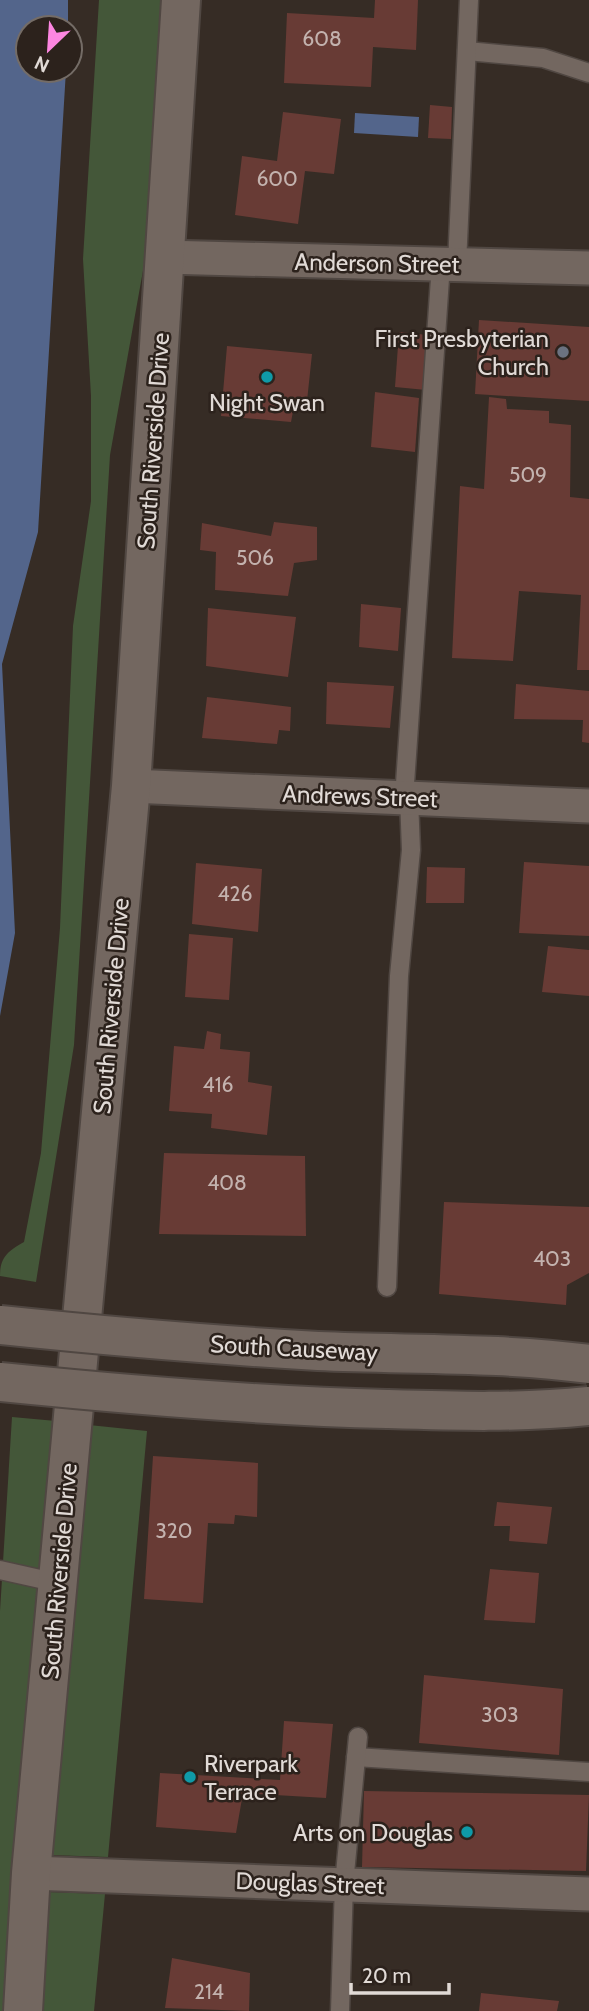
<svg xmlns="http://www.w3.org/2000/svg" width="589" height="2011" viewBox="0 0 589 2011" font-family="Cabin,sans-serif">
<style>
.green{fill:#445739}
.water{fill:#53658b}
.building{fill:#683b35}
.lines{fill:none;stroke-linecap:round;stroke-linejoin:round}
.service-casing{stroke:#504742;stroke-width:21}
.minor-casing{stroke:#504742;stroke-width:37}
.tertiary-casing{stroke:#504742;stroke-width:42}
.service{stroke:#736760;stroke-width:18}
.minor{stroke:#736760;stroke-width:33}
.tertiary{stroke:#736760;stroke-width:38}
.secondary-bridge-casing{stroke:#504742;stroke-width:42;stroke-linecap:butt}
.secondary-bridge{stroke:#736760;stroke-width:38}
.worship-dot{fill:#6b7280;stroke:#2c221c;stroke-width:2.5}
.culture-dot{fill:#0f9aa8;stroke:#2c221c;stroke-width:2.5}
.labels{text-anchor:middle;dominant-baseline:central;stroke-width:5;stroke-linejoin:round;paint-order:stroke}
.number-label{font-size:21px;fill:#c3b2ae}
.street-label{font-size:24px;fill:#e1dad6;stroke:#2c221c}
.poi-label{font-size:24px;fill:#e1dad6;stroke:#2c221c;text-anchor:end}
</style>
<rect width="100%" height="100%" fill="#362c25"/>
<g class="green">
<path d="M99,0h62l-17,265 -34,190 -36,590 -38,237 -36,-6c0,-19 8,-25 24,-34l17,-89 19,-225 13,-302 18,-125v-105l-8,-137z"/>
<path d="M12,1417l44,4 -51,590h-5v-400z"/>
<path d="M89,1425l58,6 -39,426 -58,-2z"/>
<path d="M47,1892l58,2 -11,117h-54z"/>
</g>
<g class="water">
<path d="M0,0h68v28h-40v42h38l-28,462 -36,132 13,269 -15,83z"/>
<path d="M355,113l64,4 -1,20 -64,-4z"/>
</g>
<g class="building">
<path d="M375,0h43l-2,50 -43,-3 -2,40 -87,-4 3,-70 87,5z"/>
<path d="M430,105l22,2 -1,32 -23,-1z"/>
<path d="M283,112l58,7 -7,55 -29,-3 -7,53 -63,-9 7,-59 35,5z"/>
<path d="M479,320l110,7v74l-114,-7z"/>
<path d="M399,332l29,3 -2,55 -31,-3z"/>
<path d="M227,346l85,8 -5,47h-12l-4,21 -70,-6z"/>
<path d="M375,392l44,6 -4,54 -44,-5z"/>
<path d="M489,397l17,2 1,10 42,2v12l22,2 -1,72 19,2v171h-12l4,-75 -62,-4 -6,70 -61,-3 8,-172 24,3z"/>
<path d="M274,522l43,5v33l-23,3 -6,33 -73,-6 1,-38 -16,-2 2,-27 69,13z"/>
<path d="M361,604l40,4 -3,43 -39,-4z"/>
<path d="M208,608l88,9 -8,60 -82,-11z"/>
<path d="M327,682l67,4 -4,42 -64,-4z"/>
<path d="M516,684l73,7v52l-7,-1 1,-22 -69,-1z"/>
<path d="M207,697l84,10 -1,24 -11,-1 -2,14 -75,-6z"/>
<path d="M524,862l65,4v70l-70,-3z"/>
<path d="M196,863l66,6 -4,63 -66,-8z"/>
<path d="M427,867l38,1 -1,35h-38z"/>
<path d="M189,934l44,4 -4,62 -44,-3z"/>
<path d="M548,946l41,4v46l-47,-4z"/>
<path d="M207,1031l14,3 -1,15 30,3 -2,30 24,4 -5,49 -56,-7 1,-14 -43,-3 5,-65 30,3z"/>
<path d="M164,1153l141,3 1,80 -147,-2z"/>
<path d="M444,1202l145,5v66l-22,12 -1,20 -127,-11z"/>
<path d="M153,1456l105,7 -1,54 -22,-2 -1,9 -26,-1 -5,80 -59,-4z"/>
<path d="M497,1502l55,5 -5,37 -38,-3 1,-15h-16z"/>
<path d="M490,1569l49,4 -4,50 -51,-3z"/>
<path d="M424,1675l139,14 -4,66 -140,-12z"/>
<path d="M284,1721l49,3 -7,74 -83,-5 -7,40 -80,-6 4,-54 120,7z"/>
<path d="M364,1791l225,4 -3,76 -224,-4z"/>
<path d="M172,1958l78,15 -1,38 -84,-3z"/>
<path d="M481,1993l78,8 -2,10h-78z"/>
</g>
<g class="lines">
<g class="service-casing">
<g id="service">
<path d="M467,51l76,7 46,15"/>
<path d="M457,264l12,-264"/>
<path d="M404,798l37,-534"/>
<path d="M387,1287l12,-311 12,-126 -2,-52"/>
<path d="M0,1570l58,13"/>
<path d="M356,1757l233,15"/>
<path d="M340,2011l4,-127 14,-147"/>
</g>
</g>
<g class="minor-casing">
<g id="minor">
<path d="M164,257l425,11"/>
<path d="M131,786l458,20"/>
<path d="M31,1873l558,21"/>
</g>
</g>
<g class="tertiary-casing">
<path id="tertiary" d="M23,2011l8,-138 100,-1087 50,-786"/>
</g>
<use href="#service" class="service"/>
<use href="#minor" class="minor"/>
<use href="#tertiary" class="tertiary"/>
<g class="secondary-bridge-casing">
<g id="secondary-bridge">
<path d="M0,1325c106,11 212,20 318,26 91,4 181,1 271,13"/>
<path d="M0,1382c129,13 258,24 387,27 68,2 134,4 202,-3"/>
</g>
</g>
<use href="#secondary-bridge" class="secondary-bridge"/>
</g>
<circle class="worship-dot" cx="563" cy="352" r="7"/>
<g class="culture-dot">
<circle cx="267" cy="377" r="7"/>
<circle cx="190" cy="1777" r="7"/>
<circle cx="467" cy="1832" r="7"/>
</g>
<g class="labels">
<g class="number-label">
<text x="322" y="38">608</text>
<text x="277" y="178">600</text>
<text x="528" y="474">509</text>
<text x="255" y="557">506</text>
<text x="235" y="893">426</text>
<text x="218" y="1084">416</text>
<text x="227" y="1182">408</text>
<text x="552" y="1258">403</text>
<text x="174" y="1530">320</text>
<text x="500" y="1714">303</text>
<text x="209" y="1991">214</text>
</g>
<g class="street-label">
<text transform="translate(377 263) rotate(1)">Anderson Street</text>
<text transform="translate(153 441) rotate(-86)">South Riverside Drive</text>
<text transform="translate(360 796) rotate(2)">Andrews Street</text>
<text transform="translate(111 1006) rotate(-85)">South Riverside Drive</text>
<text transform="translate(294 1348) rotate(3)">South Causeway</text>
<text transform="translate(59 1571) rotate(-85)">South Riverside Drive</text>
<text transform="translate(310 1883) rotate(2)">Douglas Street</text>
</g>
<g class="poi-label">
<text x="549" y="338">First Presbyterian<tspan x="549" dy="28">Church</tspan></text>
<text x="267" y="402" text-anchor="middle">Night Swan</text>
<text x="204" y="1763" text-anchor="start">Riverpark<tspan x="204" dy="28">Terrace</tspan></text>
<text x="453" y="1832">Arts on Douglas</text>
</g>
</g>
<g transform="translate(49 49) rotate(205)"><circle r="33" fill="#2c221c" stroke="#746c66" stroke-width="2"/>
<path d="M0-5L12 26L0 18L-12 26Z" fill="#fd86e1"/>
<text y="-10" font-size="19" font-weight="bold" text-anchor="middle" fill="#e1dad6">N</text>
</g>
<path d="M351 1983v10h98v-10" fill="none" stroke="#e1dad6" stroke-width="3.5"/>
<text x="362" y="1983" font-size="21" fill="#e1dad6" stroke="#2c221c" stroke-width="5" paint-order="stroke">20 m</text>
</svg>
